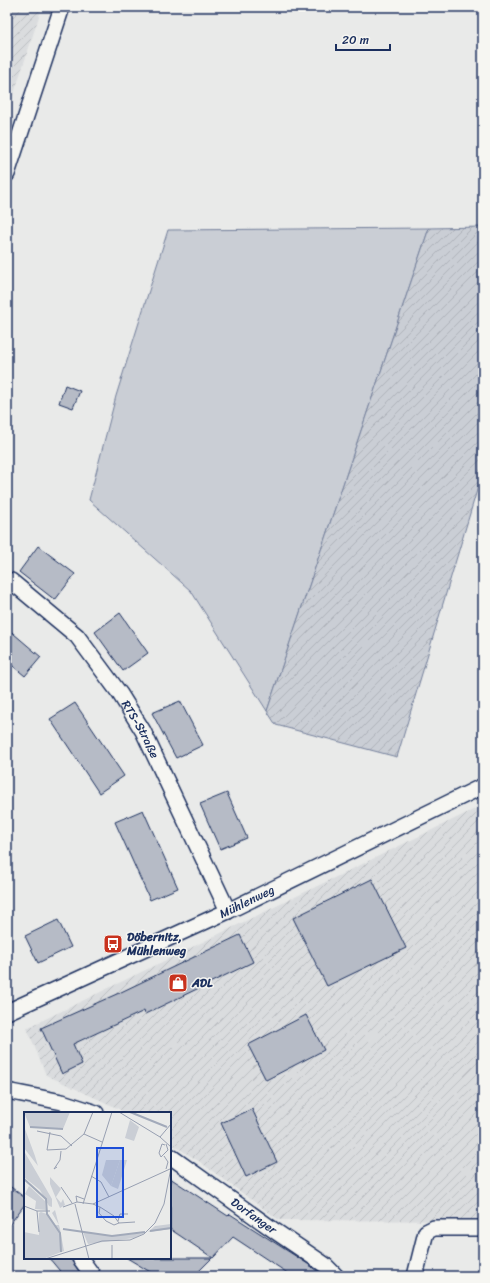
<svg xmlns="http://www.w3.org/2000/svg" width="490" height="1283" viewBox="0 0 490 1283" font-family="Sriracha,sans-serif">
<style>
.industrial{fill:url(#industrial-furrows)}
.grass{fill:#caced5;stroke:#727e9a}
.garden{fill:url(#garden-furrows);stroke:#727e9a}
.building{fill:#b6bbc6;stroke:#1b2f5e}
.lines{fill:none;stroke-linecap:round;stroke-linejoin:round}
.street-casing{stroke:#1b2f5e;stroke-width:18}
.street{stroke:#f6f6f2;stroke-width:15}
.labels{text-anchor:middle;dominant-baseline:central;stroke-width:3;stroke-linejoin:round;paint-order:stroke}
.street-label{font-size:12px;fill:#1b2f5e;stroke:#f6f6f2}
.poi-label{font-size:12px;font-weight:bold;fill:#1b2f5e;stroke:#f6f6f2;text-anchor:start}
.inset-river{fill:none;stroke:#a2aaba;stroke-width:2}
.inset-road{fill:none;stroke:#979fb1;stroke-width:1}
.view{fill:#1d4ed8;fill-opacity:0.15;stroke:#1d4ed8;stroke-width:2}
.inset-edge{fill:none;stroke:#1b2f5e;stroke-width:2}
</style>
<defs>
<pattern id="industrial-furrows" width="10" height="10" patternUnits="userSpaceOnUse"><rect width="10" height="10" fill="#dadcde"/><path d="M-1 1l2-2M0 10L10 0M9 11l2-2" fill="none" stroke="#babdc1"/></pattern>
<pattern id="garden-furrows" width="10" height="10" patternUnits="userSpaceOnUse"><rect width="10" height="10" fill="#caced5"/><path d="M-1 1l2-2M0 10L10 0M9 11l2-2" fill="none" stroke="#adb1b9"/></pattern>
</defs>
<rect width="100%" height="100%" fill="#e9eae9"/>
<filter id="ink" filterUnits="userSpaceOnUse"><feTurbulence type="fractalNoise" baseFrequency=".025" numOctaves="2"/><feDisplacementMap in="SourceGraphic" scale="8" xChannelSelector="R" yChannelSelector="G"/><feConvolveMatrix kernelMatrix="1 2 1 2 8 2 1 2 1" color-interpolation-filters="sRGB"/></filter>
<g filter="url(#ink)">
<g class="industrial">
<path d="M7,7h35l-35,108z"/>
<path d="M483,805v416l-204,-1 -79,-58 -30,-19v-30h-45l-8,-5 -71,-33 -19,-47z"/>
</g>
<path class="grass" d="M429,228l-162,483 -76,-120 -102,-91 27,-104 52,-166z"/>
<path class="garden" d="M483,227v243l-86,287 -121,-32 -9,-14 162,-483z"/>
<g class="building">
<path d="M65,385l15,6 -7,17 -14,-5z"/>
<path d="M38,546l37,28 -20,26 -36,-28z"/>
<path d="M120,613l28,40 -25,18 -28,-39z"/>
<path d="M7,628l34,29 -16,19 -18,-15z"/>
<path d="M180,701l23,44 -27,13 -24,-45z"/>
<path d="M75,703l49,73 -25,17 -49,-74z"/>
<path d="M227,793l20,45 -27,11 -20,-45z"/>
<path d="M143,810l35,78 -28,12 -35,-78z"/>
<path d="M372,879l34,69 -79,38 -34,-68z"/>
<path d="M58,920l13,27 -33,16 -13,-27z"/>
<path d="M240,935l13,27 -108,52 -1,-3 -71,33 9,20 -20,10 -21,-46 78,-35z"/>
<path d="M306,1015l18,35 -58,30 -18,-35z"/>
<path d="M252,1109l25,53 -31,15 -25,-54z"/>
<path d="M170,1178l58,38 2,-2 78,50 15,12h-31l-59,-39 -20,21 -43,-29z"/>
<path d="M7,1184l18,14v6l-18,24z"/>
<path d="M49,1258h21l12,18h-18z"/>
<path d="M127,1258h85l-18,18h-37z"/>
</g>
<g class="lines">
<g class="street-casing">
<g id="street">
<path d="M7,174l55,-167"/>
<path id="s1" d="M7,580l4,1 66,55 43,58 23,37 85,180"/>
<path id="s2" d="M7,1012l221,-101 255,-125"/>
<path d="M7,1091l55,11 34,11"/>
<path id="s3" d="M170,1156l105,75 50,34 11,11"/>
<path d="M80,1258l13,18"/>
<path d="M415,1276l11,-44 8,-4h49"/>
</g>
</g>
<use href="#street" class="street"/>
</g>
</g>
<defs>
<g id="bus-square" transform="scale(1)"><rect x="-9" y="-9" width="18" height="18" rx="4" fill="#c8321e" stroke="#f6f6f2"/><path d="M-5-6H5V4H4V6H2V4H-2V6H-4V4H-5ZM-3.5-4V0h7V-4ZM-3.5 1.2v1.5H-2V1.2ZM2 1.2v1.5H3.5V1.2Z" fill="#fff"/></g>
<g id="shop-square" transform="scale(1)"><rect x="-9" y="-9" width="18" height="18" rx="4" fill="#c8321e" stroke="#f6f6f2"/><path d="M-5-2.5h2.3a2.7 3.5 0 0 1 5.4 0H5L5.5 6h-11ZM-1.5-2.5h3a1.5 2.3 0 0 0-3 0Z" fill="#fff"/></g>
</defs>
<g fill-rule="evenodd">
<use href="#bus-square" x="113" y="944"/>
<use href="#shop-square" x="178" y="983"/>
</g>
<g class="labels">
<g class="street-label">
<text stroke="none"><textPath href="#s1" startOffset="203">RTS-Straße</textPath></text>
<text stroke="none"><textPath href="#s2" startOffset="264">Mühlenweg</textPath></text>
<text stroke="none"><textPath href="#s3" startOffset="103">Dorfanger</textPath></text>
</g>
<g class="poi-label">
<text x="127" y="937">Döbernitz,<tspan x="127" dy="14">Mühlenweg</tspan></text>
<text x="192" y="983">ADL</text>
</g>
</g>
<g transform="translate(24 1112)">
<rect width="147" height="147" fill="#e9eae9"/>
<path d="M106,8l9,7 -5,14 -9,-3zM82,48h14l-9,26 -9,-11zM31,98l5,19 4,22 -21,8h-19v-27l15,3v-22l2,-1 6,2 7,11h5l-7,-12zM59,120l29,4 33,-3 -11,5 -46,6z" fill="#caced5"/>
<path d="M1,17l10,27 3,10 -14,-18zM0,39l28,48v8l-3,-1 -9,-16 -16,-13zM26,65l11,12 -5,8 5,6 2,-4 2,6 -5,3 -10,-24zM147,112v5l-23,3 7,-6z" fill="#caced5"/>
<path d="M5,74l16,15 1,9 -11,-1 1,-8 -11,-7z" fill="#caced5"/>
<path d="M0,0h46l-7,17 -33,-2zM96,48h7l-9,29 -7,-3z" fill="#caced5"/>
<path class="inset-river" d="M106,0l37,15M6,15l33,2M0,67l22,20 1,15 13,19 1,19M39,117l49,7 33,-4M126,119l21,-3"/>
<path class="inset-road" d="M95,0l41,25M147,12l-11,13 11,10M13,19l24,5 11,10M26,20l-3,18 19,-1 18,-15 9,-22M60,22l18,8M141,33l-3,-1 -3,9 2,4 7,-7 -2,-6M140,44l4,6 -2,7M33,55l-3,2 6,-9 1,-9M67,64l10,6 8,15M37,75l11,16M53,90l-1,-6 8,3M51,92l14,55M59,92l29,-92M69,92l7,3 -1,6 7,8 8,4 5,-2 -5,-7 -14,-9M0,94l13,5h13M39,95l14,-5 16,2 77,-35M13,99l2,21M94,109l2,-7h8M95,111l16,-1M21,147l57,-18 28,-1 14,-6 11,-11 9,-19 7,-36M88,147v-14"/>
<path class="view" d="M73,36h26v69h-26z"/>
<rect width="147" height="147" class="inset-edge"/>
</g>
<rect width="490" height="1283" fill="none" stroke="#f6f6f2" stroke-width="24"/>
<rect x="12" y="12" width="466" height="1259" fill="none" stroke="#1b2f5e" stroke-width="1.5" filter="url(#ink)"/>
<path d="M336 44v6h54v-6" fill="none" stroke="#1b2f5e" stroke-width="2"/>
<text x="342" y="44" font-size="12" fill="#1b2f5e" stroke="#f6f6f2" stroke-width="3" paint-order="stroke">20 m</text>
</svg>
